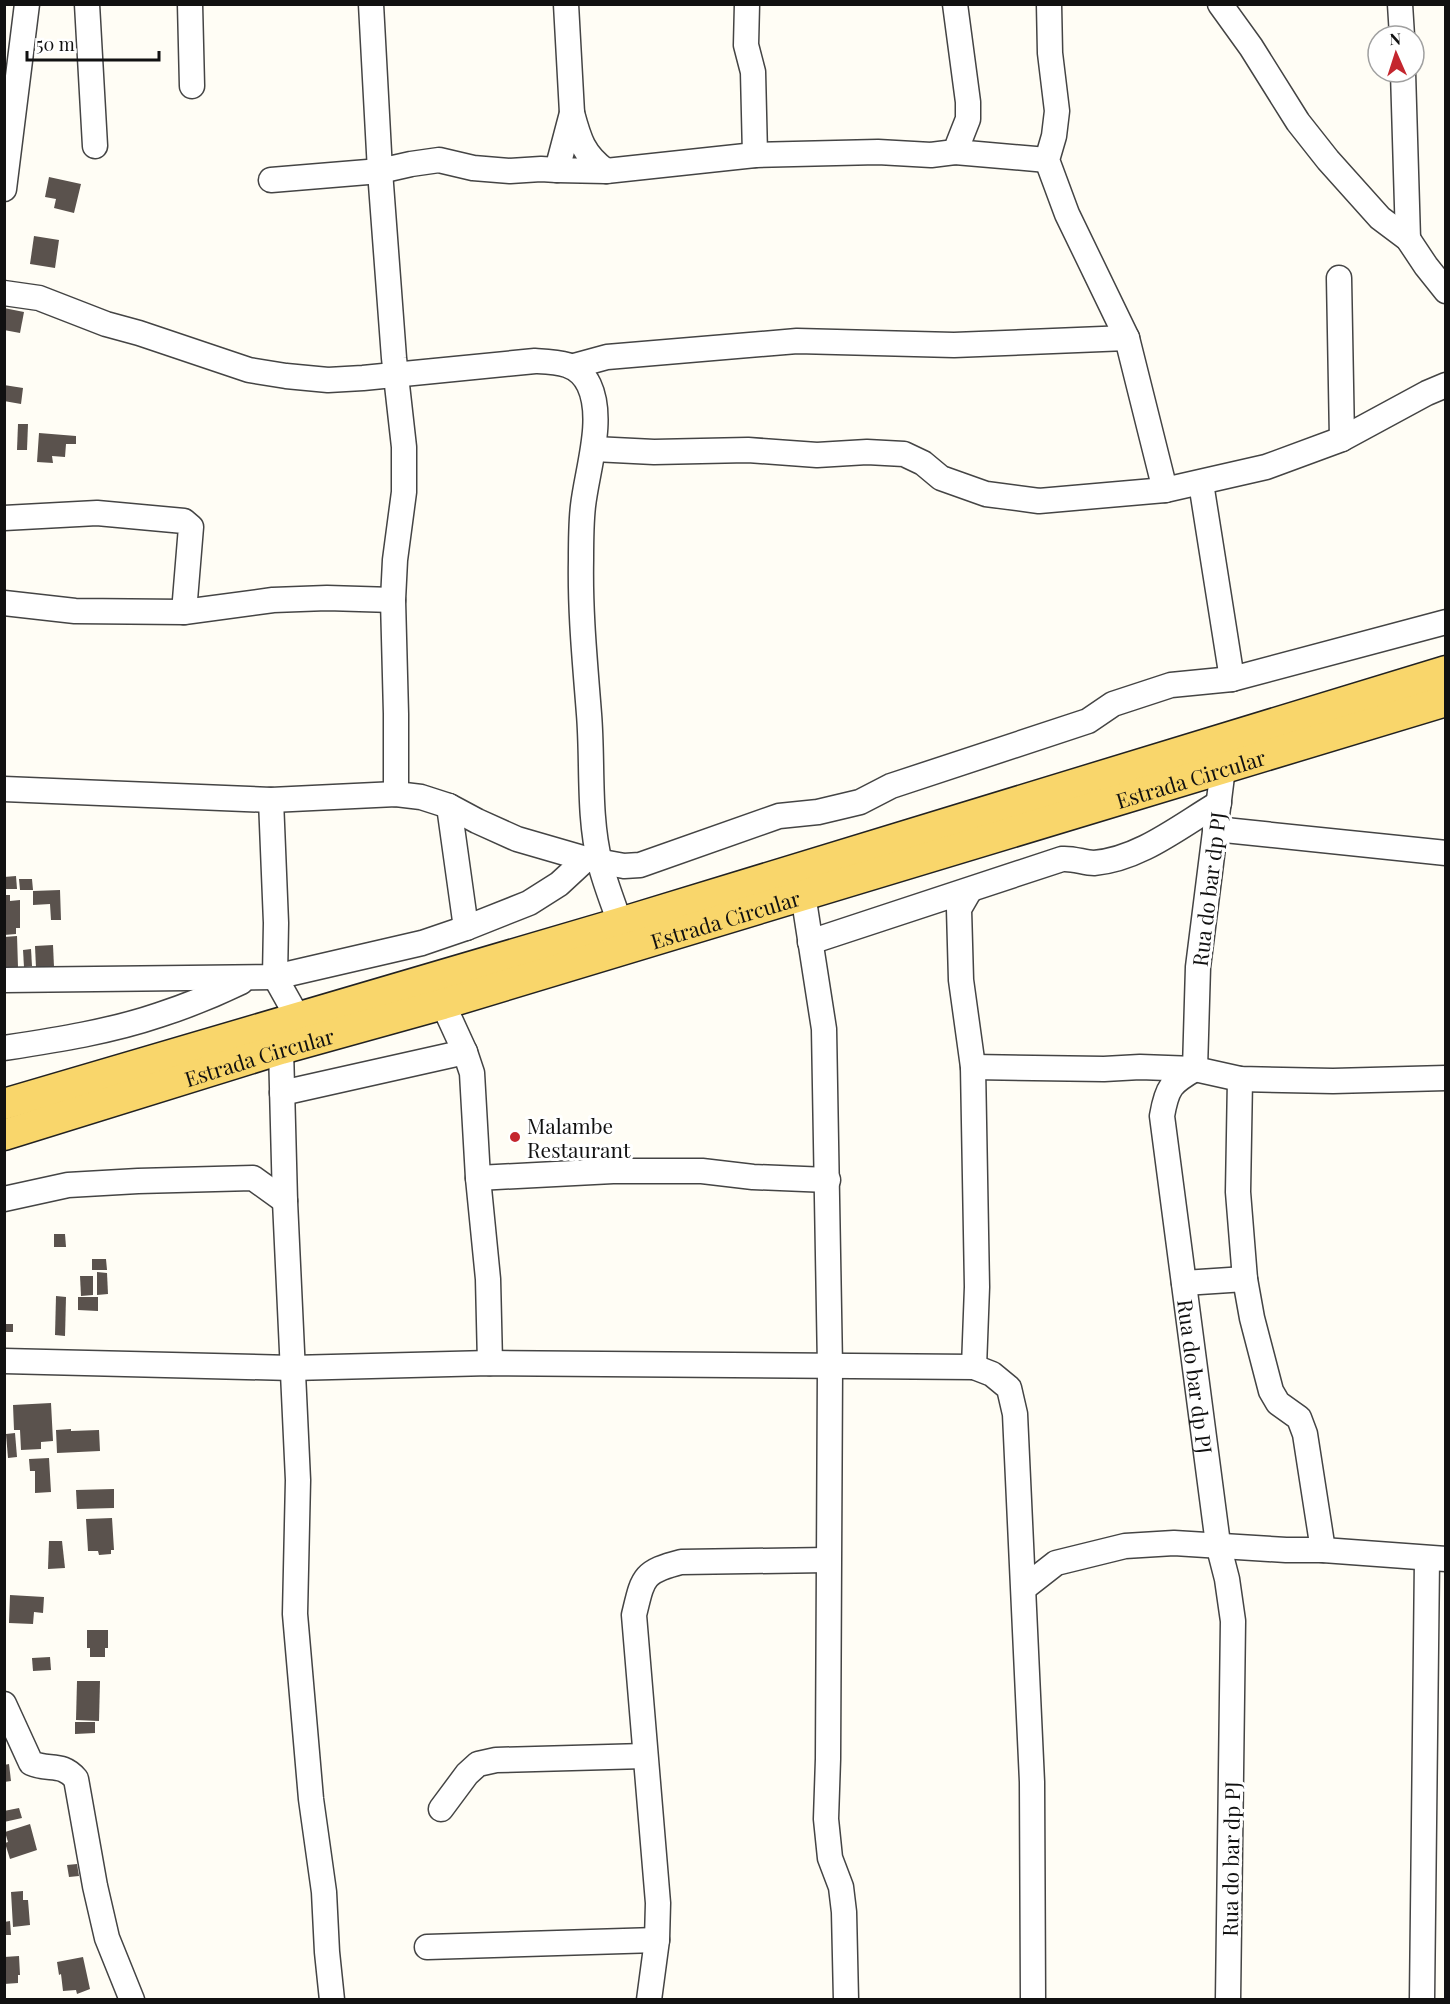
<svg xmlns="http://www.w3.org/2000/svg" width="1450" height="2004" viewBox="0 0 1450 2004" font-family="'Playfair Display',serif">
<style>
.building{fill:#5a524d}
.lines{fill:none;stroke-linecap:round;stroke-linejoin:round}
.minor-casing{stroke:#444;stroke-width:27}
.major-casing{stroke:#222;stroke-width:33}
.minor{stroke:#fff;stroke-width:24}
.major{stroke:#f9d66b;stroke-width:30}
.poi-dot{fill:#c4262e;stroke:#fff;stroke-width:2}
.labels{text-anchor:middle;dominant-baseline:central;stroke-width:6;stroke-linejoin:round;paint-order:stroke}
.street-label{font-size:21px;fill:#111;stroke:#fff}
.poi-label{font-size:21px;fill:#111;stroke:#fff;text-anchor:start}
</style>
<rect width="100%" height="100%" fill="#fffdf5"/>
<g class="building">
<path d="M49,177l32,7 -7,29 -20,-5 2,-9 -11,-2z"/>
<path d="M34,236l25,4 -4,28 -25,-4z"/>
<path d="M4,308l20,4 -4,21 -16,-3z"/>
<path d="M4,385l19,3 -2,16 -17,-3z"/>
<path d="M18,424h10l-1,26h-10z"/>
<path d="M39,433l37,3v8h-10l-1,13 -13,-1 1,7 -16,-1z"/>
<path d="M16,876l1,13h-13v-12z"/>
<path d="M19,879h13l1,11h-13z"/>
<path d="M60,890l1,30h-10l-1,-16 -17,1v-14z"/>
<path d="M4,895h6v6l10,-1v28h-4v6l-12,1z"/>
<path d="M17,936l1,31h-14v-30z"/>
<path d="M53,945l1,22 -18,1 -1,-22z"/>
<path d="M31,949l1,17 -8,1 -1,-17z"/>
<path d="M54,1234h11l1,13h-12z"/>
<path d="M92,1259h14l1,11h-15z"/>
<path d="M97,1272l10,1 1,21 -11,1z"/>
<path d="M80,1276h13v19l-12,1z"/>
<path d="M56,1296l10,1 -1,39 -10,-1z"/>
<path d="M78,1297h20v14l-20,-1z"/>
<rect x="4" y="1324" width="9" height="8"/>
<path d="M51,1403l2,38 -12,1v7l-20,1 -1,-20h-6l-1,-25z"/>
<path d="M71,1429v2l28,-1 1,21 -43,2 -1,-23z"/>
<path d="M15,1433l2,24 -9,1 -2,-24z"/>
<path d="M49,1458l2,34 -16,1v-22h-5l-1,-12z"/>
<path d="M114,1489v19l-37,1 -1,-19z"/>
<path d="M112,1518l2,32h-3v4l-12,1 -1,-4h-10l-2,-32z"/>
<path d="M49,1541h13l3,27 -17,1z"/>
<path d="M10,1595l34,2 -1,16 -9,-1 -1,12 -24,-1z"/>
<path d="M87,1630h21v18h-3v9h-15v-9h-3z"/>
<path d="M50,1657l1,13 -18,1 -1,-13z"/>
<path d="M77,1681h23l-1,40 -23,-1z"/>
<path d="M75,1722h20v11l-20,1z"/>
<path d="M9,1764l2,17 -7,1v-17z"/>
<path d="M19,1808l3,10 -18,4v-11z"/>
<path d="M30,1824l7,26 -27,9 -5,-16 3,-1 -3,-10z"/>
<path d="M77,1864l2,12 -10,1 -2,-12z"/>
<path d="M23,1891v9h5l2,25 -17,2 -2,-35z"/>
<path d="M10,1921l1,14h-7v-13z"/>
<path d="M19,1956l1,19h-2v8l-14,1v-27z"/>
<path d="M83,1957l7,32 -13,5 -1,-4 -13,1 -2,-17 -2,1 -2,-13z"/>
</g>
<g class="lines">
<g class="minor-casing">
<g id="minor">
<path d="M87,4l8,142"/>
<path d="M190,4l2,82"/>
<path d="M371,4l9,167 14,187 10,89v45l-9,68 -2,40 3,114v80"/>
<path d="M566,4l6,109 -15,57 49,1 149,-16 123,-3 53,3 24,-3 13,-33v-17l-13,-98"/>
<path d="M747,4l-1,41 7,27 2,83"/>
<path d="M1049,4l1,49 7,58 -3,25 -7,24 20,54 60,124 38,152"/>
<path d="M1220,4l31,43 47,75 30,38 52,58 28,21 18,27 20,25"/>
<path d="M1400,4l2,32"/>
<path d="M1403,72l5,167"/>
<path d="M572,113c7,26 11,41 34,58"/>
<path d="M955,152l92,8"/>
<path d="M271,180l109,-9 31,-7 28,-4 34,8 37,3 31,-2 16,1"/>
<path d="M4,189l23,-185"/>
<path d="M1339,278l3,161"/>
<path d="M4,293l35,5 67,26 33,9 110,37 37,6 42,4 35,-2 172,-17c22,1 43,1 54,24 16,34 -2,85 -6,121 -2,17 -2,36 -2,54 -1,53 4,102 8,154 4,49 -1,101 11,149 5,20 13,40 20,60"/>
<path d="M574,366l33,-9 190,-16 157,4 173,-7"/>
<path d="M594,449l60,3 94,-2 69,5 50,-3 37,2 19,9 18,15 45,16 53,7 126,-11 101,-23 76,-28 85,-46 19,-8"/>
<path d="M1201,483l31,196"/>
<path d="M4,518l93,-5 87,8 7,6 -7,85"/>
<path d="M4,603l71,8 109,1 89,-12 54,-2 66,2"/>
<path id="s1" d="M1223,768l-25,199 -3,102c-24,14 -28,18 -33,47l56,428 9,35 6,42 -5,379"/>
<path d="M4,789l267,11 125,-6 25,3 28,9 28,15 40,18 69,20 38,7 16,-1 139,-49 39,-4 42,-10 31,-16 197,-65 25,-17 58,-19 61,-6 214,-57"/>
<path d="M271,800l5,123 -1,54 23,41"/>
<path d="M449,806l17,122"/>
<path d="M1215,829l231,24"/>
<path d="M970,890l-11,19 2,71 12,87 4,220 -3,80"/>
<path d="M803,894l21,135 6,338 -2,392 -2,60 4,39 11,29 3,25 2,88"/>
<path d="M810,942l252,-83c12,-1 22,4 32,4 46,-4 86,-37 125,-60"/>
<path d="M4,980l271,-3 147,-34 44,-15 63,-25 30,-19 27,-25"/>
<path d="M443,1004l22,48 7,21 6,105 10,101 2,84"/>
<path d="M4,1048c52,-8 105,-16 155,-33 28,-9 55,-20 82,-33"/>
<path d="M281,1049l4,152 13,279 -3,134 16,185 13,93 3,60 5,48"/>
<path d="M973,1067l131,2 36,-2 55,2 45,10 93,2 113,-3"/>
<path d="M1240,1079l-2,113 7,87 7,39 19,73 7,12 21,15 6,16 18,116"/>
<path d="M282,1093l183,-41"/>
<path d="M478,1178l135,-7h89l51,6 75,3"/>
<path d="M4,1199l64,-14 70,-4 115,-3 32,23"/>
<path d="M1184,1283l61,-4"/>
<path d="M4,1361l288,7 198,-5 484,4 18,7 17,14 6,26 17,368 1,218"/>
<path d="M1024,1588l32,-25 69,-17 49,-3 112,7h37l123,9"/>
<path d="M4,1704l27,59c18,8 31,-1 45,16l19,107 12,52 25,62"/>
<path d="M441,1809l26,-35 11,-10 18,-4 149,-4"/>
<path d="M427,1947l230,-7"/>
<path d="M649,2000l8,-60 1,-37 -24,-288c9,-37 8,-43 47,-53l147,-2"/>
<path d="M1422,2000l5,-441"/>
</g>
</g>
<g class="major-casing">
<g id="major">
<path d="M4,1104l616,-181 826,-252"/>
<path id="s2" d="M4,1135l277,-86 162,-45 1003,-303"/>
</g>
</g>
<use href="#minor" class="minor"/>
<use href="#major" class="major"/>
</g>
<circle class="poi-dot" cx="515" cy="1137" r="6"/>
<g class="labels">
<g class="street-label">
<text stroke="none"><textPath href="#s2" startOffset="1239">Estrada Circular</textPath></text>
<text transform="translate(1208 889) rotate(-83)">Rua do bar dp PJ</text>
<text stroke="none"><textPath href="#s2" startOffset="753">Estrada Circular</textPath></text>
<text stroke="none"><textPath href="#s2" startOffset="267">Estrada Circular</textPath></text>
<text stroke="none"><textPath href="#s1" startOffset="626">Rua do bar dp PJ</textPath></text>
<text transform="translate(1230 1859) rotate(-89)">Rua do bar dp PJ</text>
</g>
<g class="poi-label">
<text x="527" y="1125">Malambe<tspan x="527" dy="24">Restaurant</tspan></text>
</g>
</g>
<rect width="1450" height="2004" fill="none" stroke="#111111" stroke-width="12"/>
<g transform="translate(1396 54) rotate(357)"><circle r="28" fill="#ffffff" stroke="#a0a0a0" stroke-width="1.5"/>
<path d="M0-4.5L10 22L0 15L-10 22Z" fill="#c4262e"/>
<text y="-9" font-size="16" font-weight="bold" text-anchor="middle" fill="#111111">N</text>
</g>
<path d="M27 51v9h132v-9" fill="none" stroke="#111111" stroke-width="3"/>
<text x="36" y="51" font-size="18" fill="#111111" stroke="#ffffff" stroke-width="4.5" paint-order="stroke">50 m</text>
</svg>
